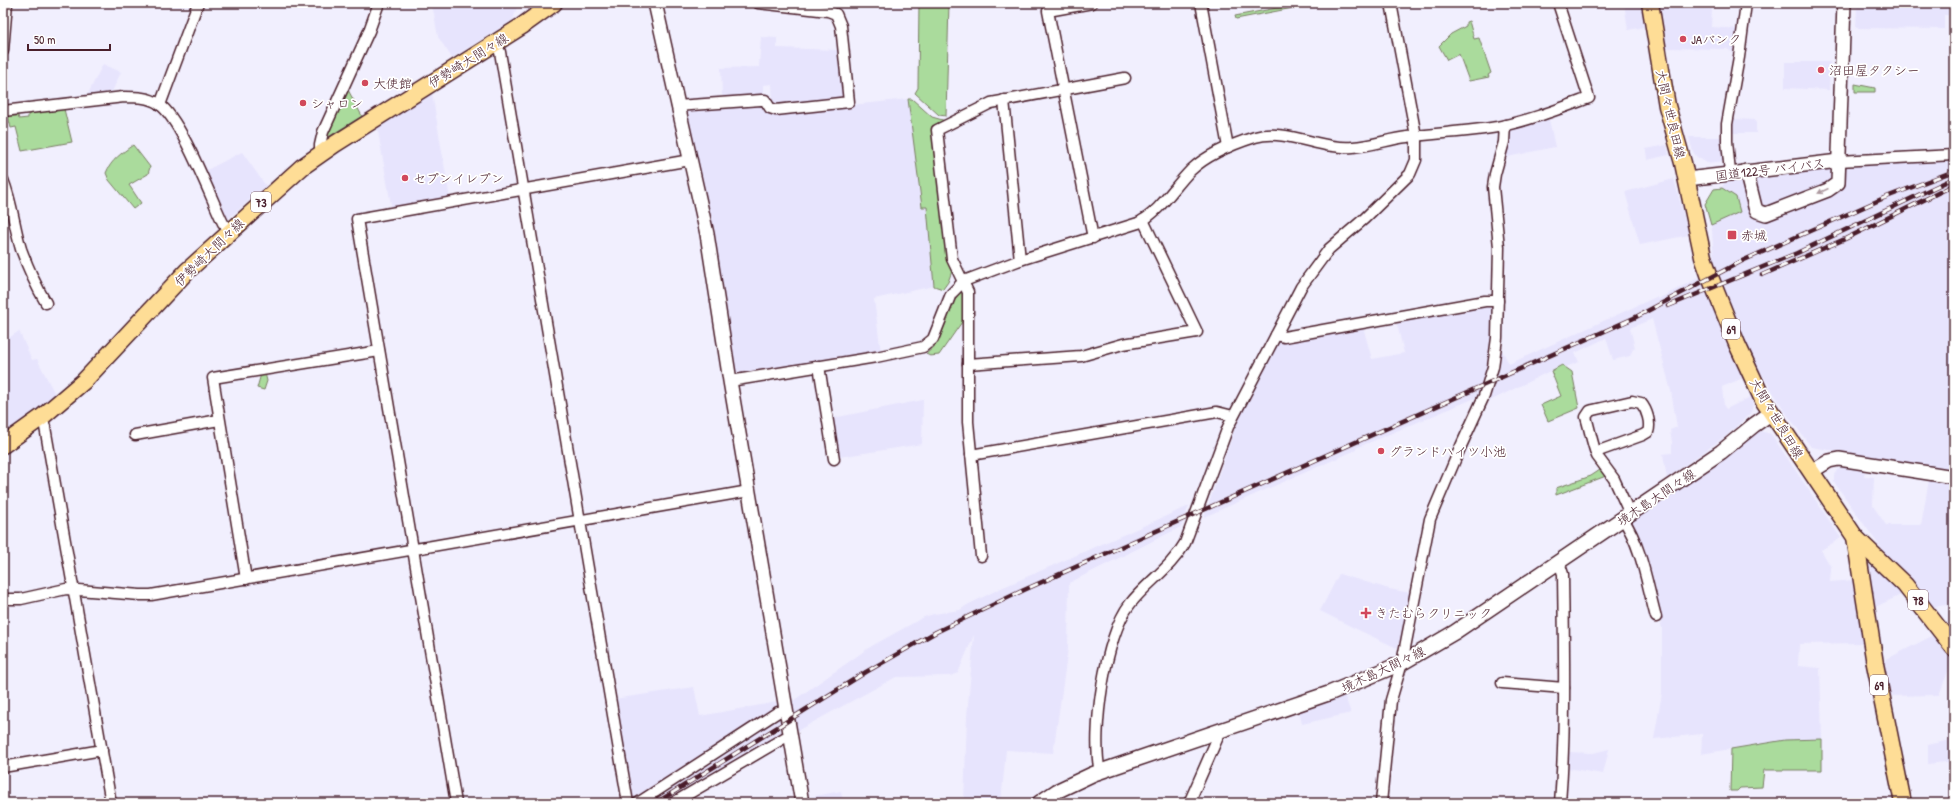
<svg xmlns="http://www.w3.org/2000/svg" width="1957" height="806" viewBox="0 0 1957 806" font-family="'Patrick Hand','Klee One',sans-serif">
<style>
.built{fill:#e7e4fd}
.green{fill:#aadb9c;stroke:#7a7d64}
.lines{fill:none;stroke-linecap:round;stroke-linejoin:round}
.minor-casing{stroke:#4a1f2b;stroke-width:13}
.tertiary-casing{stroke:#4a1f2b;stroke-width:16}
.secondary-casing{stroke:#4a1f2b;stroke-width:17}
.primary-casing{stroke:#4a1f2b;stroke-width:19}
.minor{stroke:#fff;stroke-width:10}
.tertiary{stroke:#fff;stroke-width:13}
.secondary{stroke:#fff;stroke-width:14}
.primary{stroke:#fedd96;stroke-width:16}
.rail-casing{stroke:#4a1f2b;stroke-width:4.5}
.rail{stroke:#fff;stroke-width:3;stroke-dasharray:9;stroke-linecap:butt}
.oneway{fill:#ae9aa0}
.poi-dot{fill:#d1495b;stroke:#fff;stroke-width:1.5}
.labels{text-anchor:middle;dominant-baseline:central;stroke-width:3.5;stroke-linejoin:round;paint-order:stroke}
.shield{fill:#fff;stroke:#80626b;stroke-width:1}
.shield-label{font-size:12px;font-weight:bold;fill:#4a1f2b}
.poi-label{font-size:13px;fill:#4a1f2b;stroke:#fff;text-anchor:start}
.street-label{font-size:13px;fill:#4a1f2b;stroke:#fff}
</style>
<rect width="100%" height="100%" fill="#f1effe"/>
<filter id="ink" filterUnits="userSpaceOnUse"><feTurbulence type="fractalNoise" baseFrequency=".025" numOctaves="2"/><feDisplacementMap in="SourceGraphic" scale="8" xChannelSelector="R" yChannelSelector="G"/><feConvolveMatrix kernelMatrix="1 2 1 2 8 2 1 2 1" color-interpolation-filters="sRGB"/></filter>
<g filter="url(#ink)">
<g class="built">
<path d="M432,3h86l-5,17 -61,38 -14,-21z"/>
<path d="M606,3h45l1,4 -46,-2z"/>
<path d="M1624,3h17l3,24 -16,3z"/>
<path d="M1660,3h31v5l21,1 -1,18 29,2 -3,26 -10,-6 -60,-1z"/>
<path d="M1857,3h97v12h-10v14l-88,-1z"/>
<path d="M761,37l16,1v10l63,2 4,46 -2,3 -67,5 -2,-1 -1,-19 -9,1v7l-2,2 -37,3 -2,-2 -1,-27 38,-1z"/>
<path d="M1785,62h45l-1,28 -44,-2z"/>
<path d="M103,64l18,8 -10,22 -24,2z"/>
<path d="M432,93l18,106 -58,11 -15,-84z"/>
<path d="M908,99l14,108h5l7,79 -60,13 7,54 -139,21 -8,-3 -49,-262 79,-4 5,9z"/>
<path d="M1548,115l7,32 -52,11 9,-33z"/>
<path d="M1733,119l23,1v13h-24z"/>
<path d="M1689,137h33l2,24 -17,2 -10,-6 -4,-5z"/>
<path d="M1667,145l2,10 -22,5 -1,-11z"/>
<path d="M242,152l24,34 -38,33 -13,-21 -12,-26z"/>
<path d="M1954,159v311l-143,-23 -25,-34 -34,-55 -13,-29 -25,-66 -2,-33 -7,-26 9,-15 8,-1 2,-5 151,-19 59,-2z"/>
<path d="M1674,179l15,56 -49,10 -15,-53z"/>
<path d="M1702,276l41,102 -21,9 2,19 2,3 24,-12 3,7 -2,9 -25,23 -59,42 -4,-24 9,-1v-11l-2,-12 7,-3 -6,-36 -19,-72 -22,9 5,20 -2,1 -3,7 -17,4 -7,-22 -31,15 4,9 -13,5 -4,-2 -74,37 13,-44v-10l8,16 147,-67 2,2z"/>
<path d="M1487,304l6,5v37l-3,17 -10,33 -124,52v2l-152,67 32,-92 42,-84 85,-14 9,32 32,-6 -7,-29 2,-4z"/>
<path d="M19,331l13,29 5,-1 19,37 -53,39v-93z"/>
<path d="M923,400l-1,44 -83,13 -6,-39z"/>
<path d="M1760,431l11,3 70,104 -20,12 10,17 -1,15 24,-2 10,63 -65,1 -1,22 22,2 2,71 -37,1 -84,14 1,-20 -48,5 8,-46v-65l-22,-82 -9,-24 94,-65 31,-25z"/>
<path d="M1844,467l21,3 -1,6 10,1 -1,29 13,19h35l8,-45 25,4v120l-22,3 -18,-24 -31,-32 -49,-69v-7l3,-5z"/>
<path d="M1189,506l-8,21 -112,56 -1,65 -15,105 -47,-3 -5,53h-37l3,-87 7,-81 -16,38 -8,3 -54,1 -101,55 -5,-29 80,-56 54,-30 10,-3 26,-4 7,-5 32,-16z"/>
<path d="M1873,563l30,31 -30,14 -6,-42z"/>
<path d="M1339,574l50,15 22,4 -10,46 -4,9 -43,-20 -34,-17z"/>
<path d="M1936,634l18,22 -15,39 -51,1 -7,-34z"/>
<path d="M694,687l6,29 77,-14 1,4 -2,3 -140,92h-5l-17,-102z"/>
<path d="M1344,694l7,19 -49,11 -3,-14z"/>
<path d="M782,716l3,16 -118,71h-22z"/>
<path d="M1954,739v22l-26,3v-19z"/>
<path d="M1609,749l-6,25 -36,-6v-16l26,1z"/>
<path d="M841,791l2,12h-35l2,-6z"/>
</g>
<g class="green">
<path d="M919,3h30l-3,113 -7,-1 -24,-22 3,-5z"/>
<path d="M1298,4v3l-62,12 -1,-3z"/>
<path d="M1469,21l5,18 5,-1 12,35 -3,2 1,2 -20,4 -10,-27 -12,6 -8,-14 12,-12 15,-8v-4z"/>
<path d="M1855,84l20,4v4h-20z"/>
<path d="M347,88l15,28 -37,23z"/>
<path d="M908,99h4l20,18 14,4 -14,5 14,120 6,25 -4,11 -5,7 -9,-3 -7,-79h-5z"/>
<path d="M64,109l8,33 -50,9 -6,-24 -5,1 -3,-12h10l1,3 9,-1v-4z"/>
<path d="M133,145l17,22 -2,7 -19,11 12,18 -8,6 -24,-29 -3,-7c5,-13 16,-20 27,-28z"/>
<path d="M1722,188l14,9 4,15 -29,13 -6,-21 9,-15z"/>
<path d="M962,289l4,1 -2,29 -25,36 -9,1 -4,-2 8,-7 3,-6 18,-42z"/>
<path d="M1562,365l10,7 7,36 -31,13 -7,-16 20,-9 -10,-25z"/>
<path d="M265,373l2,8 -3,9 -7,-2 4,-14z"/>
<path d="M1600,470l6,6 -50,19v-7l35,-12z"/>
<path d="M1822,739v31h-58l-2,17 -22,1 -3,3h-7l1,-42 54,-9z"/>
</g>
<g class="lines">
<g class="minor-casing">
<g id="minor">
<path d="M1092,3l-44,8 45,227"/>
<path d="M1201,3l27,144"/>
<path d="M495,43l5,9 128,751"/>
<path d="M3,51l4,-48"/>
<path d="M1004,100l16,160"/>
<path d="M160,105l38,-102"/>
<path d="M677,106l84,-6h4l5,8 6,2 73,-8 -8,-76 -5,-12 -8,-3 -70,-8"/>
<path d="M3,111l121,-14c12,0 25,0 35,7 22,15 51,92 64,119l7,8"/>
<path d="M320,154v-9l3,-13 46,-101 10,-28"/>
<path d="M1839,161l115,-6"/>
<path d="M1730,173l-3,-32v-17l12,-67 7,-54"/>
<path d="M3,180c9,22 11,46 18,69 7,19 15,37 25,54"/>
<path d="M1276,335l8,2 201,-36h13"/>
<path d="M968,364l113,-8 42,-12 74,-12 -54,-112"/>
<path d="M819,366l15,93"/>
<path d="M730,381l146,-24 47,-10 10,-8 18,-45 13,-13 56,-21 118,-37c23,-12 35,-35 53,-53 17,-16 42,-26 64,-33 32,-9 66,13 98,10 18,-1 36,-8 54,-10 29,-4 60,-5 90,-10 31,-6 62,-18 92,-29l-31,-95"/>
<path d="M42,417l3,10 66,376"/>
<path d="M135,435l84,-15"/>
<path d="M1596,452l47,-17 5,-3c3,-9 -1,-22 -7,-29l-9,-2 -39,9 -3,1 -4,6c4,13 6,26 11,39l17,23 16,35"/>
<path d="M971,455l246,-43 16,4"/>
<path d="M1623,519c19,28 24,66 33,98"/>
<path d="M981,556l-13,-134v-130l-16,-33 -15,-129 54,-27 134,-25"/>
<path d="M1559,562l4,12c1,76 3,153 -3,229"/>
<path d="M246,579l-33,-201 166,-27"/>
<path d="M3,599h18l45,-10 74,6h11l598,-104"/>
<path d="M1502,683l62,5"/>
<path d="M3,767l99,-17"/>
<path d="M1100,772c-9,-38 5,-137 30,-168 17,-22 41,-36 55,-61l43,-116 73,-140 28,-38 35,-30 46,-45 6,-14v-24l-25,-133"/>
<path d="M456,803l-99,-584 333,-59"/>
<path d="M638,803l140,-91 8,-2"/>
<path d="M673,803l111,-65 6,-1"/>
<path d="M1189,803l32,-73"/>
<path d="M1381,803l10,-103 11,-37 28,-144 31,-73 23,-50 9,-29 4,-29 2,-91 -6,-60 2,-13 9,-32 1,-17"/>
</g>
</g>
<g class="tertiary-casing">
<g id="tertiary">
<path d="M655,3l52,231 23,147 72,422"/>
<path d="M1746,171l9,36 2,4 9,3 62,-24 10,-7 6,-180"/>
<path d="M1687,179l152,-18"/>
<path d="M1811,472l18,-11 10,-2 115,18"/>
</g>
</g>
<g class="secondary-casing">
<path id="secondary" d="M1039,803l18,-12 36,-17 237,-81 72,-30 53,-31 266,-180 33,-27 17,-12"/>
</g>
<g class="primary-casing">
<g id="primary">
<path d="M1650,3l17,103 16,57 20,94 7,20 27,67 26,56 92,137 20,127 28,139"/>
<path d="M3,445l39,-28 42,-36 103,-110 115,-104 33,-23 187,-118 32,-23"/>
<path d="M1855,537l50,48 49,63"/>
</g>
</g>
<use href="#minor" class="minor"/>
<use href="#tertiary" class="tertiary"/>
<use href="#secondary" class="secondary"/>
<use href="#primary" class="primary"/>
<g class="rail-casing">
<g id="rail">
<path d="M1762,275l83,-36 109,-54"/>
<path d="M1668,306l129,-53 157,-75"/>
<path d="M656,803l210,-131 70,-40 88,-42 610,-272 108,-57 142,-63 70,-27"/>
</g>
</g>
<use href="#rail" class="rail"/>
</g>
<defs><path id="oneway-solid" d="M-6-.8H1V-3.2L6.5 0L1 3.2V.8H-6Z"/></defs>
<use class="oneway" href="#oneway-solid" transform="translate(1823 191) rotate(156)"/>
</g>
<g class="poi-dot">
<circle cx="1683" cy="39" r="4"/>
<circle cx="1821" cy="70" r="4"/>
<circle cx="365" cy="83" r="4"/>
<circle cx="303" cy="103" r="4"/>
<circle cx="405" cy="178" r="4"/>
<rect x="1727" y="230" width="10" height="10" rx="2"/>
<circle cx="1381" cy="451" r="4"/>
<path d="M1364 607h4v4h4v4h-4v4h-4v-4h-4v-4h4z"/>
</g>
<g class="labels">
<g class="shield">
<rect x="251" y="192" width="20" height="20" rx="3"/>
<rect x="1722" y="319" width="18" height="20" rx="3"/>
<rect x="1908" y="590" width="20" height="20" rx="3"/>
<rect x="1870" y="675" width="18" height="20" rx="3"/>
</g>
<g class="shield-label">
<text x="261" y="202">73</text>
<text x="1731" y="329">69</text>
<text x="1918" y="600">78</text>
<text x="1879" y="685">69</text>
</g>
<g class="poi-label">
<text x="1691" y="39">JAバンク</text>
<text x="1829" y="70">沼田屋タクシー</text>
<text x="373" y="83">大使館</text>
<text x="311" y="103">シャロン</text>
<text x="413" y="178">セブンイレブン</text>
<text x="1741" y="235">赤城</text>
<text x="1389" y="451">グランドハイツ小池</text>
<text x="1375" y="613">きたむらクリニック</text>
</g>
<g class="street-label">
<text transform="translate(468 60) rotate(-32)">伊勢崎大間々線</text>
<text transform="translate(1671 114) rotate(77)">大間々世良田線</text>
<text transform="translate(1770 169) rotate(-7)">国道122号 バイパス</text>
<text transform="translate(209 252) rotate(-44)">伊勢崎大間々線</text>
<text transform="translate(1777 418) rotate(59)">大間々世良田線</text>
<text transform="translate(1656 497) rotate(-34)">境木島大間々線</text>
<text transform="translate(1383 669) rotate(-25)">境木島大間々線</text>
</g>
</g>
<rect width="1957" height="806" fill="none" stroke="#fff" stroke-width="16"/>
<rect x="8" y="8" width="1941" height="790" fill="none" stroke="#4a1f2b" stroke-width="1.5" filter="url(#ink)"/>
<path d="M28 44v6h82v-6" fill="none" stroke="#4a1f2b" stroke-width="2"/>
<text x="34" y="44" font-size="12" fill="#4a1f2b" stroke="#ffffff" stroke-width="3" paint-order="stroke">50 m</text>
</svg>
